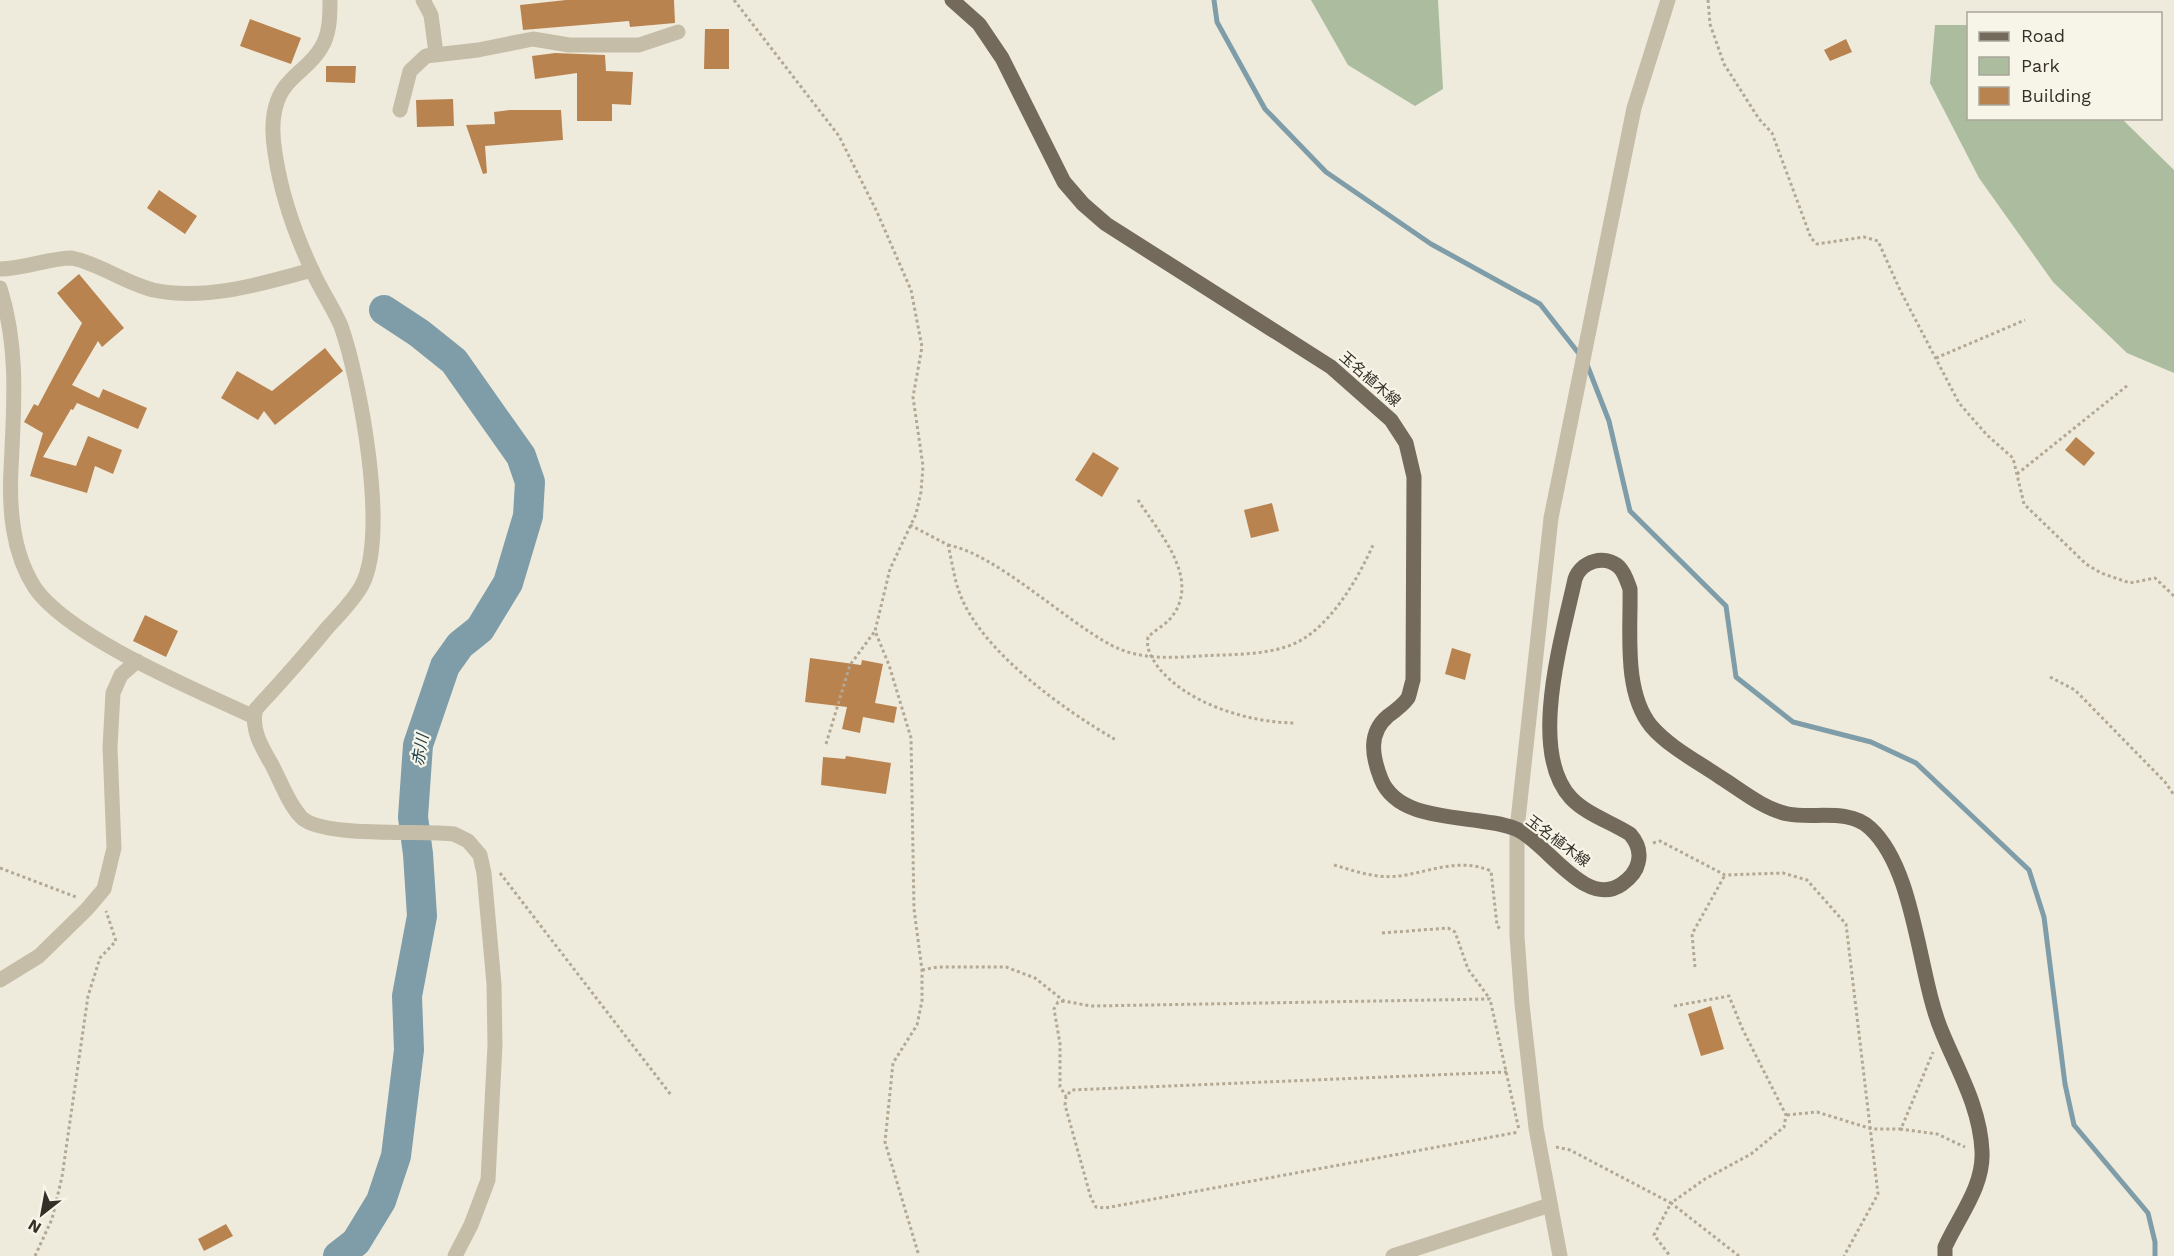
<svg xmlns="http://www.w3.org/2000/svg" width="2174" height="1256" viewBox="0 0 2174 1256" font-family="'Work Sans','Noto Sans JP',sans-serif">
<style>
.green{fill:#abbd9e}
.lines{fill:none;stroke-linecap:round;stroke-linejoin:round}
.stream{stroke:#7e9da9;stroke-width:5}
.river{stroke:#7e9da9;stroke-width:30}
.building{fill:#b98350}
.path{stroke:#b2a894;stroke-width:3;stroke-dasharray:3 3;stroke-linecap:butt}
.minor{stroke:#c6bda9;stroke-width:15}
.major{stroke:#746a5b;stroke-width:15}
.labels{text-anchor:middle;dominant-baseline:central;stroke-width:4.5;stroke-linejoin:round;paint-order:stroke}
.street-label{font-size:15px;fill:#342f28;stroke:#f7f4e8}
.water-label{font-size:16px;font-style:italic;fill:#224351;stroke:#f7f4e8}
</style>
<rect width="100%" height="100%" fill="#efebdc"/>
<g class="green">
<path d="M1311,0h127l5,89 -28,17 -67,-41z"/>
<path d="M1935,25h33v93l154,1 52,51v203l-47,-20 -74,-71 -74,-104 -49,-95z"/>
</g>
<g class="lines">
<g class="stream">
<path d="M1214,0l3,22 48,87 61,63 105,72 109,60 40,51"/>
<path d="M1586,362l23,59 21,90 96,95 10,71 57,45 78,20 45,21 113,107 15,47 21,167 9,41 74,88 7,29v14"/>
</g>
<path class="river" d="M338,1256l18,-14 25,-41 15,-45 13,-106 -2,-54 15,-80 -4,-62 -5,-37 5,-72 27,-79 15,-21 20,-16 28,-46 20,-67 2,-34 -9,-26 -67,-95 -35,-28 -35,-23"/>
</g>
<g class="building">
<path d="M566,0h108l1,23 -45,4 -1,-6 -106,9 -3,-25z"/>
<path d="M250,19l51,19 -10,26 -51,-18z"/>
<path d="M705,29h24v40h-25z"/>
<path d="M1846,39l6,13 -22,9 -6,-11z"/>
<path d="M555,53l50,2 1,16 27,1 -2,33 -19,-1v17h-35v-48l-42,6 -3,-23z"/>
<path d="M326,66h30l-1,17 -29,-1z"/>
<path d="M453,99l1,27 -37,1 -1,-27z"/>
<path d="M510,110h51l2,30 -78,6 2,27 -4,1 -17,-49 29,-1 -1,-12z"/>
<path d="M159,190l38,26 -12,18 -38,-26z"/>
<path d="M79,274l45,54 -22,19 -4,-6 -26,44 27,13 4,-9 44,19 -9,21 -61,-26 -4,7 -2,-1 -28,48 33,9 12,-30 34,14 -9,24 -18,-8 -8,27 -57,-17 13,-43 -19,-11 10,-18 4,2 44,-83 -25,-30z"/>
<path d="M325,348l18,23 -68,54 -11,-14 -6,9 -37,-22 16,-27 35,20z"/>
<path d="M2076,437l19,16 -11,13 -19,-16z"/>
<path d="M1093,452l26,16 -17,29 -27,-17z"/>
<path d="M1272,503l7,28 -28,7 -7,-28z"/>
<path d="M145,615l33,16 -12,26 -33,-16z"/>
<path d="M1452,648l19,6 -6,26 -20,-6z"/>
<path d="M810,658l51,7 1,-5 21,4 -8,39 22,4 -3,16 -31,-6 -3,16 -18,-4 5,-22 -42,-5z"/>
<path d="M846,756l45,7 -5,31 -65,-9 2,-28 22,2z"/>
<path d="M1711,1006l13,43 -23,7 -13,-42z"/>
<path d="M226,1224l7,12 -29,15 -6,-12z"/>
</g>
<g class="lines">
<g class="path">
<path d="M734,0l105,136 38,76 34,78 11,57 -9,50 10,69 -2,26 -5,22 -26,55 -15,62 14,34 22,73 3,171 8,61v31l-5,24 -24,38 -8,79 34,114"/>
<path d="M1708,0l2,24 14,40 35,55 13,14 39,105 6,6 47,-7 14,4 22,49 59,113 28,32 26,23 11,46 62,60 15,9 29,10 25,-5 19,18"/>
<path d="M1936,358l89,-38"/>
<path d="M2017,474l111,-89"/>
<path d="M1138,500c21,33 66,81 31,120 -6,6 -15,11 -21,17 -2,12 3,20 10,30 29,37 92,56 138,56"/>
<path d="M910,525l38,20c4,16 6,34 12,49 21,57 104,116 156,146"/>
<path d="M948,545c48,9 116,75 163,100 28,15 58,13 89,11 30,-2 62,0 91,-11 37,-14 67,-66 82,-100"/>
<path d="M2050,677l25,13 90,92 9,13"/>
<path d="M826,744l24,-79 25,-34"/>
<path d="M1653,843l7,-2 65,34 58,-2 24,7 39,44 32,270 -34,62"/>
<path d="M1334,865c21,6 42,14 65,11 31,-4 60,-19 92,-5l6,54 4,6"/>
<path d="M0,868l76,29"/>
<path d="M500,873l171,222"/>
<path d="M1382,933l66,-5 7,4 13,37 22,30"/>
<path d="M1695,967l-3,-33 33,-59"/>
<path d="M922,970l16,-3h68l29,11 29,23 27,5 399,-7 29,131"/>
<path d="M1064,1001l-6,1 -4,7 6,35v43l6,9"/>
<path d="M1674,1006l55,-10 13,32 44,87 -2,12 -33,27 -46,25 -34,24 68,53"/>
<path d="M1507,1072l-435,18 -6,6 -1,9 26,93 5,9 9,1 414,-76"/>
<path d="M1787,1115l30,-3 55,17h29l32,-77"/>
<path d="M1900,1129l37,5 28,13"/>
<path d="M1556,1147l14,3 101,53 -17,32 16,21"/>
<path d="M35,1256l17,-37 10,-42 26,-181 12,-38 16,-17 -10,-30"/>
</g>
<g class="minor">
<path d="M330,0c0,16 0,34 -9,48 -8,14 -21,22 -31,33 -19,19 -19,48 -15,72 6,40 20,81 37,117 8,19 21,37 29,56 19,54 48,208 21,259 -8,15 -22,29 -34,42 -23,28 -47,55 -72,82 -6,19 6,39 16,56 9,17 16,38 29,52 19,21 120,13 153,17l14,7 12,14 4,18 10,111 1,61 -7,135 -17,45 -16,31"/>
<path d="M423,0l8,15 5,38"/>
<path d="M400,110l10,-39 16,-15 52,-6 55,-11 36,6h70l39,-13"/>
<path d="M0,269c25,0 48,-11 72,-11 28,6 53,25 81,32 52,11 109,-6 159,-20"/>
<path d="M0,288c19,60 14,119 11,181 -2,40 1,84 24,119 35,50 162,102 219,129"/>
<path d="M0,980l39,-24 48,-47 17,-20 10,-41 -4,-101 3,-54 8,-18 16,-14"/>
<path d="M1393,1256l157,-51"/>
<path d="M1560,1256l-24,-128 -14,-124 -5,-68v-107l34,-311 83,-410 34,-108"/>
</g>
<path class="major" d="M952,0l27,24 23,34 62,124 19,22 23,20 225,143 60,53 15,23 8,34 -1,203c-2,6 -3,13 -5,18 -5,7 -13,13 -20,18 -20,17 -16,40 -7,63 19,47 96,34 135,50 30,12 69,81 106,55 7,-5 14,-12 16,-21 3,-11 -1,-21 -8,-29 -19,-12 -44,-20 -59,-36 -44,-47 -8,-163 4,-219 6,-18 30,-25 44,-12 6,6 8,14 11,22 1,42 -7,102 21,137 18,21 47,36 69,51 21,13 43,32 68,37 26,5 61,-6 82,14 46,42 48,148 72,204 16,39 38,75 40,119 2,35 -23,65 -37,96v9"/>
</g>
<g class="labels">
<g class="street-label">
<text transform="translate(1370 379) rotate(41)">玉名植木線</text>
<text transform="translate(1558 841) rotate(37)">玉名植木線</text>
</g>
<g class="water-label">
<text transform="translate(420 750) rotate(-80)">赤川</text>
</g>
</g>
<rect x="1967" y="12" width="195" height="108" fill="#f7f4e8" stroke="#a9a59b" stroke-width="1.5"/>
<rect x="1979" y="32" width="30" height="9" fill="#746a5b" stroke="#a9a59b" stroke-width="1.5"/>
<text x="2021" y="42" font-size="18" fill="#342f28">Road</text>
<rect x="1979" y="57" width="30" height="18" fill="#abbd9e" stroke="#a9a59b" stroke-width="1.5"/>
<text x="2021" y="72" font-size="18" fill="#342f28">Park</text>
<rect x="1979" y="87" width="30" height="18" fill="#b98350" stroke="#a9a59b" stroke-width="1.5"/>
<text x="2021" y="102" font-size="18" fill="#342f28">Building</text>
<g transform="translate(42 1214) rotate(211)" stroke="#f7f4e8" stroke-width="4.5" paint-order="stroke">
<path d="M0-4.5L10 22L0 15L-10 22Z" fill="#342f28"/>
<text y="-9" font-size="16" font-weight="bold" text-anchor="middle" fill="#342f28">N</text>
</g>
</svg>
